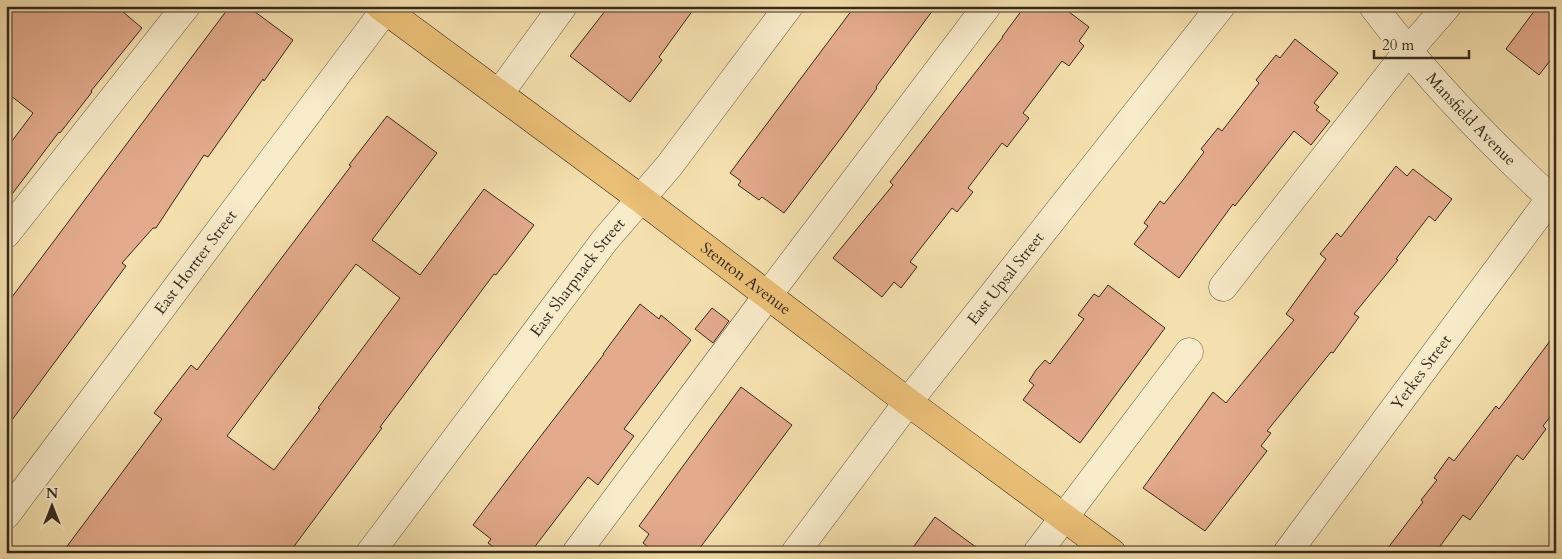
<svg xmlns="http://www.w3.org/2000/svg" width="1562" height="559" viewBox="0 0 1562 559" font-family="Cardo,serif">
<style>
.building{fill:#e3aa8b;stroke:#34291f;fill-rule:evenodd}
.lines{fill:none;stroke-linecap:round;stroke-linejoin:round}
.minor-casing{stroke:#645743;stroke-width:29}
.major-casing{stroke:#34291f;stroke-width:29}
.minor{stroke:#f8ebca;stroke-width:28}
.major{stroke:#eac077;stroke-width:28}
.labels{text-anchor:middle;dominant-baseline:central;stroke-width:4.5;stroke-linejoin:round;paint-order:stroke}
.street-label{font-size:16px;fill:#34291f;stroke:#f8ebca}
</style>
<rect width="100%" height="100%" fill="#f4e0ae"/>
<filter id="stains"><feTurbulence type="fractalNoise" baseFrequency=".004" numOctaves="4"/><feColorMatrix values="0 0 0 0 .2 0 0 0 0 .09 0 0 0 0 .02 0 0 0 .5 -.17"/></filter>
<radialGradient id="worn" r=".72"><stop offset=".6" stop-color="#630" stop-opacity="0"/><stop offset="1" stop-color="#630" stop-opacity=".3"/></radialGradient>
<g class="building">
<path d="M6,6h110l26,22 -51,63 1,1 -32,41 -1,-1 -53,70v-53l27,-36 -27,-21z"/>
<path d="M230,6h17l46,34 -29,41 -1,-2 -55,78 -4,-2 -48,73h-3l-31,35 4,3 -120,162v-123z"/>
<path d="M609,6h87l-37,51 3,3 -32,42 -60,-46z"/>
<path d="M855,6h81l-60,81 1,1 -36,50 -57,75 -22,-16 -3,3 -21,-15 3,-4 -11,-8z"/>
<path d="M1025,6h36l28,21 -10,14 5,5 -15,20 -7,-5 -39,52 6,5 -22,29 -5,-4 -34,45 5,4 -16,20 -5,-4 -32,41 -10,13 7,5 -16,21 -7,-6 -12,15 -49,-39 60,-73 -3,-3 113,-145h-1z"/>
<path d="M1538,6h18v47l-17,22 -33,-26z"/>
<path d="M1295,39l43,34 -24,30 5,4 -3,3 14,11 -19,24 -17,-14 -59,75 -2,-2 -54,74 -45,-34 14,-18 -4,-3 16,-22 4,3 19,-24 21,-28 -3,-3 17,-21 4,3 37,-48 -3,-3 20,-25 4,3z"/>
<path d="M387,116l50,37 -65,87 48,35 64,-86 50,36 -18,24 -20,26 -2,-1 -90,121 -24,32 2,1 -93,125h-227l100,-134 -8,-6 37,-48 6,5 154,-204 -2,-1zM356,264l44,34 -82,110 2,1 -46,61 -47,-34z"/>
<path d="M1396,166l11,10 6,-7 39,30 -17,22 -6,-5 -33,43 2,1 -44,54 5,3 -26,36 -2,-1 -64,79 4,2 -10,13 6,5 -62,80 -62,-43 70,-96 13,11 68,-83 -8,-6 40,-55 -6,-5 17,-21 4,4z"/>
<path d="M1108,285l57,43 -85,115 -57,-43 11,-15 -5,-4 7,-11 9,-10 5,4 34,-45 -6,-4 16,-21 5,3z"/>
<path d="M640,304l19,15 2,-4 30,25 -67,89 10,7 -36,49 -10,-8 -58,76h-29l-13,-10 3,-4 -18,-14 37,-49 94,-122h-1z"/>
<path d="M712,308l17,13 -16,22 -18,-14z"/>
<path d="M1556,333v76l-13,17 3,3 -23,31 -6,-5 -47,65 -7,-5 -28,38h-51l39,-51 -2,-2 16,-20 -3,-2 15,-21 5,4 42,-55 3,3z"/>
<path d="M741,387l51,38 -96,128h-40l-13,-10 6,-9 -10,-8z"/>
<path d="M935,517l49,36h-75z"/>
</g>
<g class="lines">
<g class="minor-casing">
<g id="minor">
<path id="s1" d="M1373,6c54,72 117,137 183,197"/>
<path d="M499,94l64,-88"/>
<path d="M6,234l180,-228"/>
<path d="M1223,287l185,-236 39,-45"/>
<path id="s2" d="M6,515l379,-505"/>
<path id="s3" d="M370,553l235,-313 64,-74 120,-160"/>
<path d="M576,553l192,-258 219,-289"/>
<path id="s4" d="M795,553l113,-151 313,-396"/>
<path d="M1037,553l152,-201"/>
<path id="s5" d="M1287,553l269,-362"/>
</g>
</g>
<g class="major-casing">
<g id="major">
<path id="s6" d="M380,6l261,193 267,203 204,151"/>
</g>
</g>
<use href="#minor" class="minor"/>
<use href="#major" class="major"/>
</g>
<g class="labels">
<g class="street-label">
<text stroke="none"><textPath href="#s1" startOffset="150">Mansfield Avenue</textPath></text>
<text stroke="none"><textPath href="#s2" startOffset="316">East Hortter Street</textPath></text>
<text stroke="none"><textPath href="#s3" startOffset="345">East Sharpnack Street</textPath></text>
<text stroke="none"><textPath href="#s4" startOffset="346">East Upsal Street</textPath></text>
<text stroke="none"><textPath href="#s6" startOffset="456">Stenton Avenue</textPath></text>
<text stroke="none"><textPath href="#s5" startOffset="225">Yerkes Street</textPath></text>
</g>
</g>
<rect width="1562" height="559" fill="none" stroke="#f4e0ae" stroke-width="25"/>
<rect x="8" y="8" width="1547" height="544" fill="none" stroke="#34291f" stroke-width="2.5"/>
<rect x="12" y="12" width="1537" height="534" fill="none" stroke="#34291f"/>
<g transform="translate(52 506)" stroke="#f8ebca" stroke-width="4" paint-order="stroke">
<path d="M0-4L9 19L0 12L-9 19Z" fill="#34291f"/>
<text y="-8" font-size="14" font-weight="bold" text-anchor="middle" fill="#34291f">N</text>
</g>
<path d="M1374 50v8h95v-8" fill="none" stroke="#34291f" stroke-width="2.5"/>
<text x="1382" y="50" font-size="15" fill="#34291f" stroke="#f8ebca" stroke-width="4" paint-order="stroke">20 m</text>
<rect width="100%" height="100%" filter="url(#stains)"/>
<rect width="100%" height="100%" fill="url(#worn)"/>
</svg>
